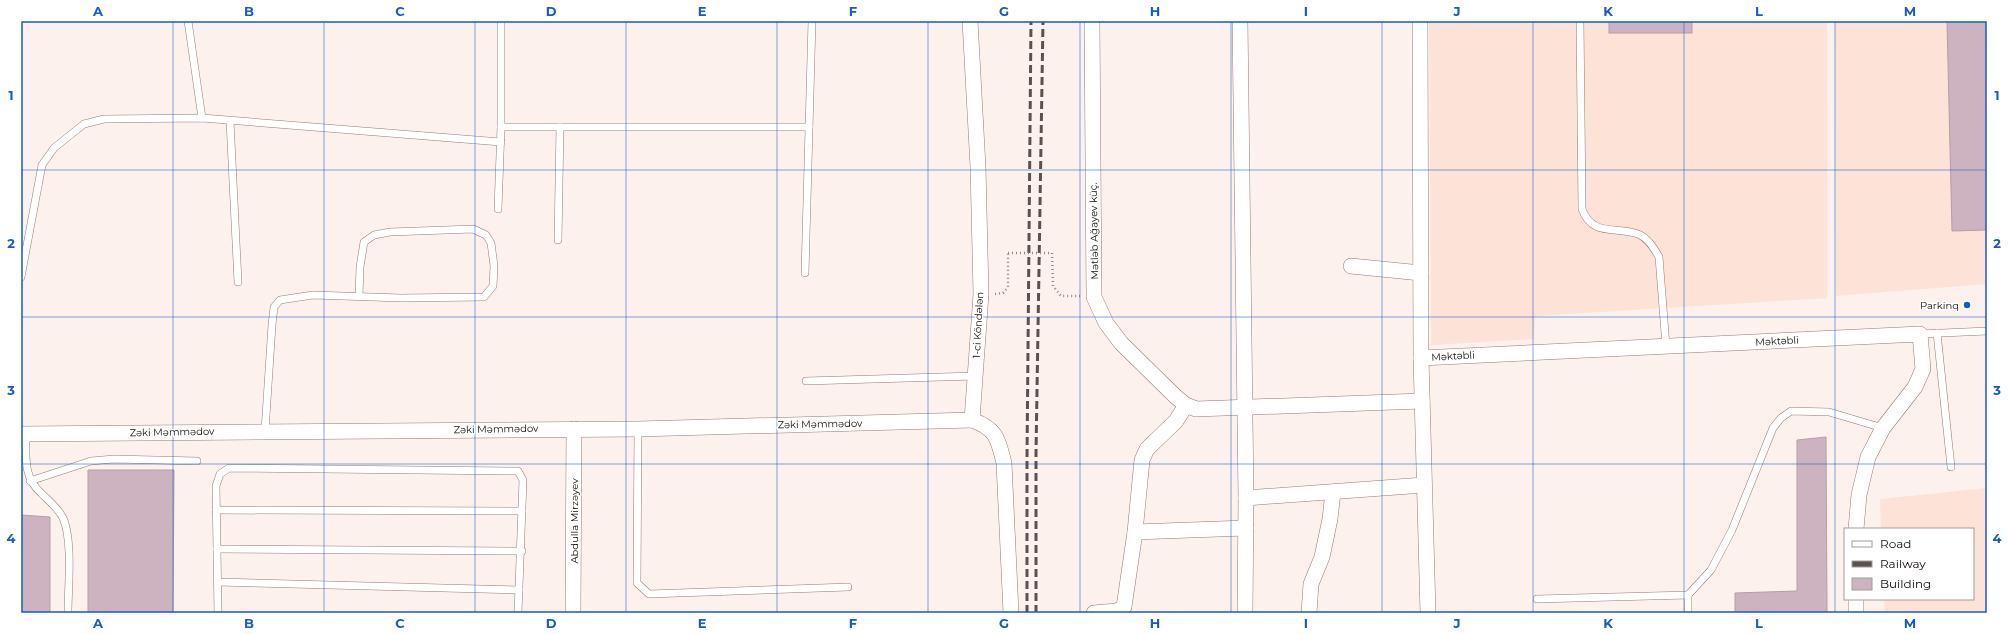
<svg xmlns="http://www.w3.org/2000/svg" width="2008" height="634" viewBox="0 0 2008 634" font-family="Montserrat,sans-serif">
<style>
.built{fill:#fde2d7}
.building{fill:#ccb3bf;stroke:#b59da8}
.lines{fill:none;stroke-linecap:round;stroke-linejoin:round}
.lane-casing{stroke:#937c73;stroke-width:8}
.street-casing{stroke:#937c73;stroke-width:16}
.path{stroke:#928884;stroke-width:2.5;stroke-dasharray:1 3;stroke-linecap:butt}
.lane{stroke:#fff;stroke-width:7}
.street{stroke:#fff;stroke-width:15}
.rail{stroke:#5b524f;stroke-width:3;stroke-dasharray:8 4;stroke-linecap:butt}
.path-bridge{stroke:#928884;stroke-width:2.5;stroke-dasharray:1 3;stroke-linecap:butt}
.grid{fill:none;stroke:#165cc7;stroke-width:1;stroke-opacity:0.55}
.poi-dot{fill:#165cc7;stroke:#fff;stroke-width:1.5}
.labels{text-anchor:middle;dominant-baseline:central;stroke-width:3;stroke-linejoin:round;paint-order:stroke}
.street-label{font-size:10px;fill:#130b08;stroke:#fff}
.poi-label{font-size:10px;fill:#130b08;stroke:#fff;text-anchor:end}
.neatline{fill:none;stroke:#165cc7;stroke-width:1.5}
.grid-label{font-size:13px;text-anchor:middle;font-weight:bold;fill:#165cc7}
</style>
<rect width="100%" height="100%" fill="#fcf1ed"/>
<g class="built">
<path d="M1429,21h398v277l-292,18 -1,23 -103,6z"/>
<path d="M1835,21h152v263l-151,12z"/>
<path d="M1987,488v125h-102l-1,-14h89v-70h-92l-1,-30z"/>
</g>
<g class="building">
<rect x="1609" y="21" width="83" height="12"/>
<path d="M1947,21h40v209l-35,1z"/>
<path d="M1826,437l1,176h-92v-20l62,-2v-151z"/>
<path d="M88,470h86l-1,143h-85z"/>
<path d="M21,515l29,2v96h-29z"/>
</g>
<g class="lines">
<g class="lane-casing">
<g id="lane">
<path d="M188,21l14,97"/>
<path d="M1580,21l2,188c10,28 34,17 56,25 10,4 16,14 21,23l7,89"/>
<path d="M230,121l8,161"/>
<path d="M501,127h308"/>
<path d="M498,209l3,-82v-106"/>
<path d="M558,240l2,-113"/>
<path d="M805,273l7,-252"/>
<path d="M21,277l21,-112 12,-17 30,-24 20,-5 98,-1 299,24"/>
<path d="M1937,333l14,134"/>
<path d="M1920,334l67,-3"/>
<path d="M806,381l169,-5"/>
<path d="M638,429l-1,154 12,11 199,-7"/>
<path d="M265,431l7,-106 2,-18 6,-7 33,-5 88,3 83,-1 9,-11 1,-20 -3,-23 -5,-8 -13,-6 -83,3 -16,3 -10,7 -4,25 -1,29"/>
<path d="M26,434c0,23 -3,43 15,59 8,8 17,15 22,25 10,22 5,70 5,95"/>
<path d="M30,481l61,-20 23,-2 83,2"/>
<path d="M216,510l306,1"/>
<path d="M217,549l305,2"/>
<path d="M218,582l301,8"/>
<path d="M1537,599l151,-4"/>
<path d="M218,613l-2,-127 4,-12 9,-6 289,3 5,9 -5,133"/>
<path d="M1688,613v-18l23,-25 21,-40 41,-102 8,-10 10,-7 38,1 54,16"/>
</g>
</g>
<g class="street-casing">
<g id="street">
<path d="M970,21l8,146 3,127 -9,126c25,9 26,19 32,43l7,150"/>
<path d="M1092,21l2,276 12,26 15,20 55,54 10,8 10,4 226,-8"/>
<path d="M1240,21l6,477 -1,115"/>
<path d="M1420,21l1,337 7,255"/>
<path d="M1351,266l70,7"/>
<path d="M1421,358l499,-24 3,35 -8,18 -32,41 -15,29 -9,38 -3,34"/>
<path d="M21,434l617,-5 334,-9"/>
<path d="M1246,498l178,-13"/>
<path d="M1135,532l111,-4"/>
<path d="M1856,599v14"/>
<path d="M573,613l1,-184"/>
<path d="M1094,613l23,-2 7,-4 11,-75 7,-72 5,-11 29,-28 10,-16"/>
<path d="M1309,613l2,-29 11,-27 8,-38 3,-27"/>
</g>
</g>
<g class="path">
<path d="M1052,253l1,33 8,10h19"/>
<path d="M995,294l8,-1 5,-6v-34"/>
</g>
<use href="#lane" class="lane"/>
<use href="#street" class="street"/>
<g class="rail">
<path d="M1027,613v-155l4,-437"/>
<path d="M1036,613v-160l7,-432"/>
</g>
<path class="path-bridge" d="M1008,253h44"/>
</g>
<path class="grid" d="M173,21v592M324,21v592M475,21v592M626,21v592M777,21v592M928,21v592M1080,21v592M1231,21v592M1382,21v592M1533,21v592M1684,21v592M1835,21v592M21,170h1966M21,317h1966M21,464h1966"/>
<circle class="poi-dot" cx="1967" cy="305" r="4"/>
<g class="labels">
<g class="street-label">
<text transform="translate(1094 231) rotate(-91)">Mətləb Ağayev küç.</text>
<text transform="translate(978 325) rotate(-87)">1-ci Köndələn</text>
<text transform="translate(1777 341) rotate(-3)">Məktəbli</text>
<text transform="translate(1453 356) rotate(-3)">Məktəbli</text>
<text transform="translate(820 424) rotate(-1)">Zəki Məmmədov</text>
<text transform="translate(496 429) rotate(-1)">Zəki Məmmədov</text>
<text transform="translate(172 432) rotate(-1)">Zəki Məmmədov</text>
<text transform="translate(574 521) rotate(-90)">Abdulla Mirzəyev</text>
</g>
<g class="poi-label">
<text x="1959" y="305">Parkinq</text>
</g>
</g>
<rect width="2008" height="634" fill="none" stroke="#ffffff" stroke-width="44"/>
<rect x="1844" y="528" width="130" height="72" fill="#ffffff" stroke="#a19d9c"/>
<rect x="1852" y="541" width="20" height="6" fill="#ffffff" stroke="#a19d9c"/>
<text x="1880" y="548" font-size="12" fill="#130b08">Road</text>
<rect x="1852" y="561" width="20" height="6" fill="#5b524f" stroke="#a19d9c"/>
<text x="1880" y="568" font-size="12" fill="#130b08">Railway</text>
<rect x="1852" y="578" width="20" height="12" fill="#ccb3bf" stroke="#a19d9c"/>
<text x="1880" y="588" font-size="12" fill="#130b08">Building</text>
<rect x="22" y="22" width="1964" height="590" class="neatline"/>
<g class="grid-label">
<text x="98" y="16">A</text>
<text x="249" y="16">B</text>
<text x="400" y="16">C</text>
<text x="551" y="16">D</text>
<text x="702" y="16">E</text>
<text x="853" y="16">F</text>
<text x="1004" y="16">G</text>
<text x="1155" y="16">H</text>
<text x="1306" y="16">I</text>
<text x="1457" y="16">J</text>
<text x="1608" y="16">K</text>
<text x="1759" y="16">L</text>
<text x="1910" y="16">M</text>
<text x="11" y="100">1</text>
<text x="1997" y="100">1</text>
<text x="11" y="248">2</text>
<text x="1997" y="248">2</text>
<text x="11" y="395">3</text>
<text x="1997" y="395">3</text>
<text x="11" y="543">4</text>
<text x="1997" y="543">4</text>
<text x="98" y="628">A</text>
<text x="249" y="628">B</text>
<text x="400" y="628">C</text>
<text x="551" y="628">D</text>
<text x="702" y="628">E</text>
<text x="853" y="628">F</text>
<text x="1004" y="628">G</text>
<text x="1155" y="628">H</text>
<text x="1306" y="628">I</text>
<text x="1457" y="628">J</text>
<text x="1608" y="628">K</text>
<text x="1759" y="628">L</text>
<text x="1910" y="628">M</text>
</g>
</svg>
